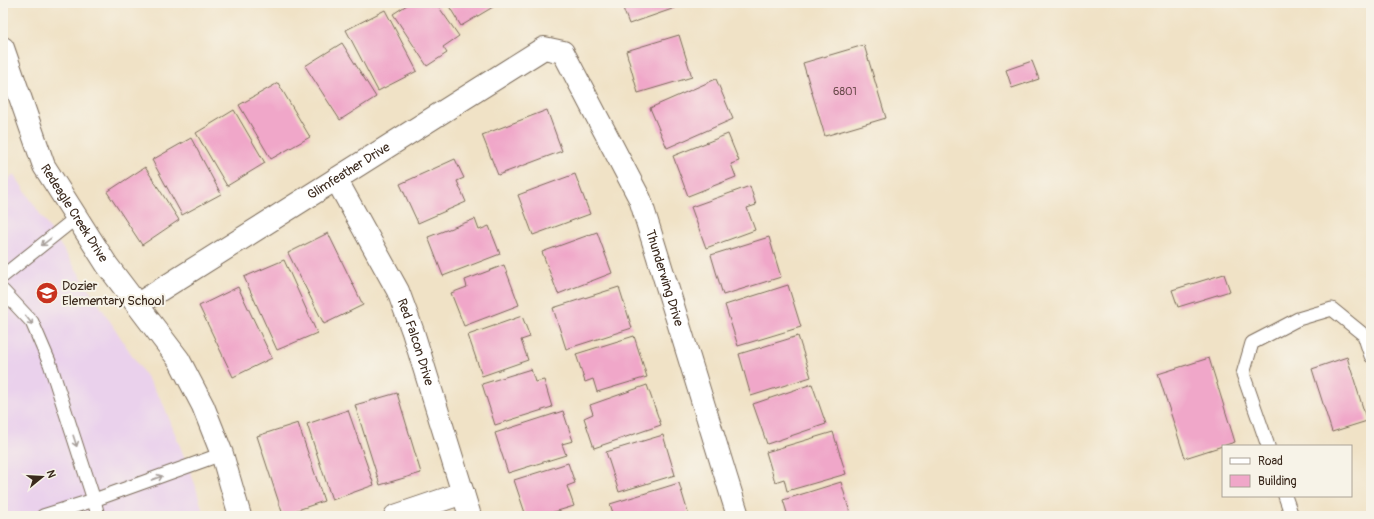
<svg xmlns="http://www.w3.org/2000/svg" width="1374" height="519" viewBox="0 0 1374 519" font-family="Pangolin,sans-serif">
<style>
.built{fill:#ead1ec}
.building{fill:#f0a7c9}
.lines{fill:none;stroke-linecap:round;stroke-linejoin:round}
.lane-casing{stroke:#7a6a59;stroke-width:15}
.street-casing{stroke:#7a6a59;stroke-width:24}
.lane{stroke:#fff;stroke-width:13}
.street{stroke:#fff;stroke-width:22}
.oneway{stroke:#a79f9a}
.labels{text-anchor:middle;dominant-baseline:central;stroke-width:4;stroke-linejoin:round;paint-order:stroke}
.number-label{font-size:11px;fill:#684949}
.street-label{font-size:13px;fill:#3b2a1e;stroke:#f7f3e8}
.poi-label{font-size:13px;fill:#3b2a1e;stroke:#f7f3e8;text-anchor:start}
</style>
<rect width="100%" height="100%" fill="#f7f3e8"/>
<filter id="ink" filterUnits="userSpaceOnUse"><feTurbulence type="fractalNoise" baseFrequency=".025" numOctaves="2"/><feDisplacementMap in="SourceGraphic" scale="8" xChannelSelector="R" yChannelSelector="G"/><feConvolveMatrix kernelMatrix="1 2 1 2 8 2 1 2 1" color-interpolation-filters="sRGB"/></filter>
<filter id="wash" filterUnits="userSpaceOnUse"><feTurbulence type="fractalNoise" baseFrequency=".012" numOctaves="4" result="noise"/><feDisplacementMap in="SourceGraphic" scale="16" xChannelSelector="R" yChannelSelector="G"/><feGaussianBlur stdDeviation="0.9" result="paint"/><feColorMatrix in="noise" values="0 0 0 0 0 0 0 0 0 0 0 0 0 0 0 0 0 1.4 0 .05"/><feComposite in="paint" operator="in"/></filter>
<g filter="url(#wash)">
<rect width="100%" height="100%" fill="#f0e2c6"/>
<path class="built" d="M14,174l148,227 33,83 9,32h-201v-331z"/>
<g id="blocks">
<g class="building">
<path d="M410,3h26l23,33 -16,11 4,6 -20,13 -34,-52z"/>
<path d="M447,3h50l1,1 -37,22z"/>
<path d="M621,3h52l2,5 -46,16z"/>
<path d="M385,10l32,61 -39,20 -32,-61z"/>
<path d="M679,35l13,42 -54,16 -12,-42z"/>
<path d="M342,43l34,54 -36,23 -35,-54z"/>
<path d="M864,45l22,73 -61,18 -22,-73z"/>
<path d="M1032,61l7,18 -27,9 -6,-18z"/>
<path d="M716,79l17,40 -66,29 -17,-40z"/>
<path d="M278,83l32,54 -39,22 -32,-54z"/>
<path d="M234,110l31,53 -38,23 -31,-53z"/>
<path d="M547,110l15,41 -64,24 -16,-40z"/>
<path d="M728,134l11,27 -8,3 5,13 -48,19 -15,-40z"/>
<path d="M191,138l30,56 -39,21 -30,-55z"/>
<path d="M455,159l9,19 -7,3 9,21 -48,21 -18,-39z"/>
<path d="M145,167l34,53 -37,25 -35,-53z"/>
<path d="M575,174l15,40 -57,21 -15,-40z"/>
<path d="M750,186l6,19 -9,3 8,22 -49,18 -15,-41z"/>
<path d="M475,219l4,11 10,-4 11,28 -57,22 -15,-39z"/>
<path d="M597,232l15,41 -54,21 -16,-42z"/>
<path d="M328,233l35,72 -39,19 -36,-71z"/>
<path d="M769,237l12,40 -58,18 -12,-40z"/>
<path d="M284,260l33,73 -40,17 -33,-73z"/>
<path d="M504,265l15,40 -55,21 -13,-33 16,-6 -2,-7z"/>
<path d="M1224,274l6,17 -52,16 -6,-17z"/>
<path d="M788,285l13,42 -63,19 -13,-41z"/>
<path d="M238,287l34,71 -39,19 -34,-71z"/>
<path d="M619,287l13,41 -66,21 -13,-41z"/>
<path d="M522,316l8,21 -9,3 7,20 -46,16 -14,-41z"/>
<path d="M634,336l13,41 -50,15 -4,-13 -8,3 -9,-28z"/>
<path d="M798,336l13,41 -60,19 -12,-42z"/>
<path d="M1347,357l20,64 -35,11 -20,-63z"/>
<path d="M1209,358l26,84 -50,16 -27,-84z"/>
<path d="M531,369l4,13 9,-2 8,27 -57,18 -13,-41z"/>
<path d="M812,384l14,40 -59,20 -14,-40z"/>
<path d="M647,385l14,40 -67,23 -10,-30 9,-4 -3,-9z"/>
<path d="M397,393l24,80 -41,12 -25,-80z"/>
<path d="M348,410l26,75 -42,15 -25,-76z"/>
<path d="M563,411l10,30 -11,3 4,11 -58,18 -13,-40z"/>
<path d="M298,423l26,78 -41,14 -26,-79z"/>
<path d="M833,432l13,42 -59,17 -3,-12 -9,3 -9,-30z"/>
<path d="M663,435l12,40 -56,17 -13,-40z"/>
<path d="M568,463l7,20 -8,3 7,20 -33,10h-15l-12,-36z"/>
<path d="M841,482l10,34h-63l-5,-16z"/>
<path d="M679,483l10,33h-75l-4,-12z"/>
</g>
</g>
</g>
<g filter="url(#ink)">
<use href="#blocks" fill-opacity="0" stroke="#7a6a59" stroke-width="1"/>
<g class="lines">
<g class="lane-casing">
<g id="lane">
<path d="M3,276l74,-59"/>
<path d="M3,291l29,31 18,42 44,136 128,-46"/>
<path d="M1268,446l-25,-72 9,-31 46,-24 34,-10 32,26 7,21"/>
<path d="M1285,496l7,20"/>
<path d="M43,516l51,-16 4,16"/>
</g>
</g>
<g class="street-casing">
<g id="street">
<path id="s1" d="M3,48l41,118 63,99 72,95 24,46 19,48 18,62"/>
<path id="s2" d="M336,179l62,112 15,41 57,184"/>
<path id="s3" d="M138,304l406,-256 19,4 77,147 98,317"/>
<path d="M395,516l68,-23"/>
</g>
</g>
<use href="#lane" class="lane"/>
<use href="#street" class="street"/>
</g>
<defs><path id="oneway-shaft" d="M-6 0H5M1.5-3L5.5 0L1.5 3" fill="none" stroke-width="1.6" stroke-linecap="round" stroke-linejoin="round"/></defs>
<g class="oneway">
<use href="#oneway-shaft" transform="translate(46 242) rotate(142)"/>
<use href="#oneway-shaft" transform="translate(29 320) rotate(52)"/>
<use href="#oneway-shaft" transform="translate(75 441) rotate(72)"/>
<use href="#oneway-shaft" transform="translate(157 478) rotate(-20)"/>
</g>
</g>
<defs>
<g id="school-disc" transform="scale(1.15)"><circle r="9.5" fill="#c8321e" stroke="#f7f3e8"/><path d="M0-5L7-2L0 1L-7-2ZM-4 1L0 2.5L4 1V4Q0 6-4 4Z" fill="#fff"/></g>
</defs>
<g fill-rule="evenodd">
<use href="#school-disc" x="47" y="293"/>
</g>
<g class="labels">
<g class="number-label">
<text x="845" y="91">6801</text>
</g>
<g class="street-label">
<text stroke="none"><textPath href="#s3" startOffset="249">Glimfeather Drive</textPath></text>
<text stroke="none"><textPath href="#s1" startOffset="181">Redeagle Creek Drive</textPath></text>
<text stroke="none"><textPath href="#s3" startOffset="748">Thunderwing Drive</textPath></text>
<text stroke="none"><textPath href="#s2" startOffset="182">Red Falcon Drive</textPath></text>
</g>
<g class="poi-label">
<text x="62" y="286">Dozier<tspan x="62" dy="15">Elementary School</tspan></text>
</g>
</g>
<rect width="1374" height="519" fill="none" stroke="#f7f3e8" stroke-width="16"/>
<rect x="1222" y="445" width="130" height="52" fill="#f7f3e8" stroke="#aca397"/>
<rect x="1230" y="458" width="20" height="6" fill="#ffffff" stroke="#aca397"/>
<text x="1258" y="465" font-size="12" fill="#3b2a1e">Road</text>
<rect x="1230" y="475" width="20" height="12" fill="#f0a7c9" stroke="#aca397"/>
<text x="1258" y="485" font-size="12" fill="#3b2a1e">Building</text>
<g transform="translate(42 477) rotate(72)" stroke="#f7f3e8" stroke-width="3" paint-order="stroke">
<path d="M0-3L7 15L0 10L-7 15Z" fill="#3b2a1e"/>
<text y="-6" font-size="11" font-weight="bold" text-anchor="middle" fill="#3b2a1e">N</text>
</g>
</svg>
